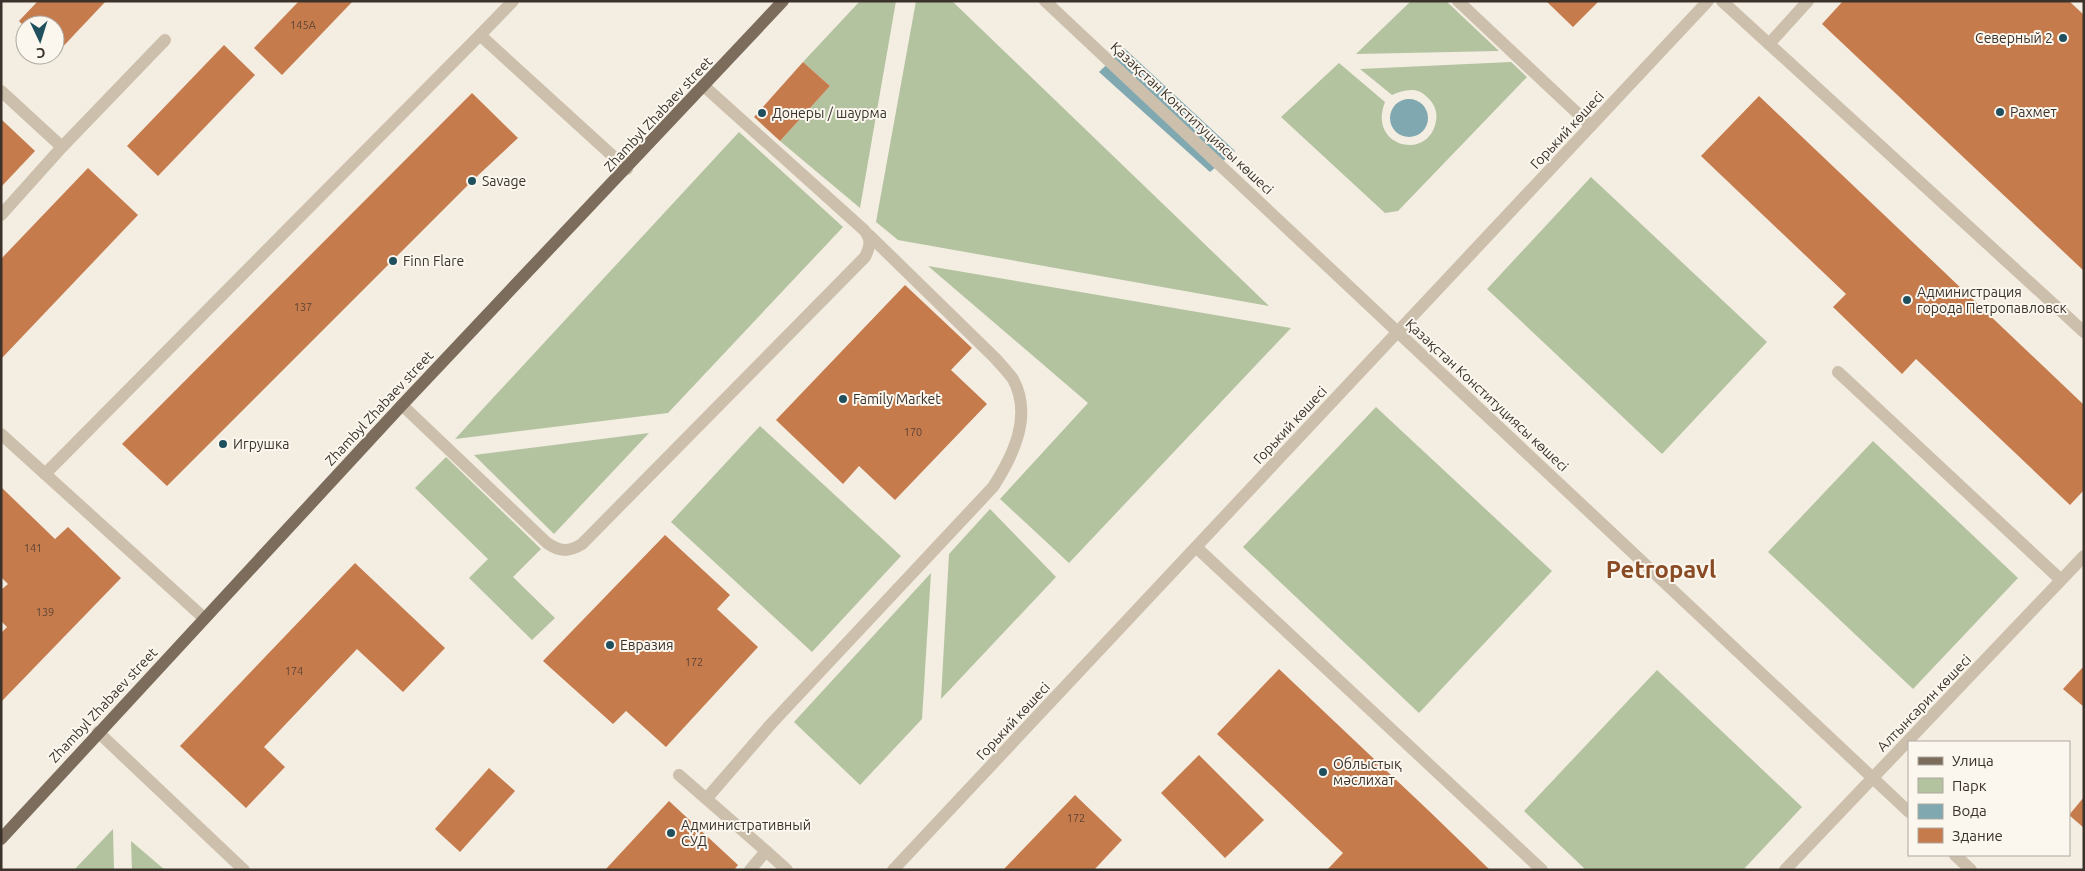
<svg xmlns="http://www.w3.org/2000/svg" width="2085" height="871" viewBox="0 0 2085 871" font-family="Ubuntu,sans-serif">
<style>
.green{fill:#b3c3a0}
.water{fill:#80a8b1}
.building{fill:#c67b4d}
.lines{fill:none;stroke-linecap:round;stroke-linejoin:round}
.lane{stroke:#ccbfac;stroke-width:12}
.street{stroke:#ccbfac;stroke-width:12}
.primary{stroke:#7c6c5c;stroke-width:12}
.poi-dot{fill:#20505d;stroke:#fbf7ee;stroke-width:2}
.labels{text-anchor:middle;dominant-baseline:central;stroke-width:4;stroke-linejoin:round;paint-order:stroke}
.number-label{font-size:11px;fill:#5d4434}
.poi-label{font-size:14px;fill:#3a322b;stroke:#fbf7ee;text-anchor:start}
.street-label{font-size:14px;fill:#3a322b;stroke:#fbf7ee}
.town-label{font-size:24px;font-weight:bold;fill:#8a4b24;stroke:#fbf7ee}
</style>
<rect width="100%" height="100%" fill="#f4ede1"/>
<g class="green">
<path d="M860,1h36l-36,207 -80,-67 50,-55 -27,-24z"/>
<path d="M916,1h36l317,305 -371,-66 -22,-18z"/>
<path d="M1411,1h35l53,50 -143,3z"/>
<path d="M1511,62l16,15 -129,134 -13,2 -104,-96 58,-54 46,39c-18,45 44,60 51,19 2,-9 -2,-18 -9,-24 -10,-11 -24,-7 -35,-2l-32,-26z"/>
<path d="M739,132l104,95 -175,186 -213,26z"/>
<path d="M1591,177l176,165 -105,112 -175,-165z"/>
<path d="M928,266l363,62 -222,235 -69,-64 88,-96z"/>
<path d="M1376,407l176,164 -133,142 -176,-166z"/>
<path d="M760,426l141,130 -89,96 -141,-130z"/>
<path d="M649,433l-95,101 -80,-79z"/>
<path d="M1873,441l145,137 -105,111 -145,-137z"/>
<path d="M446,457l95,92 -28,28 42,41 -23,22 -63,-62 19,-19 -73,-71z"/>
<path d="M990,509l66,68 -115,122 8,-145z"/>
<path d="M931,573l-9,146 -62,66 -66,-63z"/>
<path d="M1657,670l145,137 -59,63h-157l-62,-59z"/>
<path d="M113,829l1,41h-40z"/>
<path d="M131,841l34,29h-33z"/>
</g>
<g class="water">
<path d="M1124,48l111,103 -25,21 -111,-100z"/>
<circle cx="1409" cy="118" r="19"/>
</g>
<g class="building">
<path d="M38,1h68l-51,54v-30h-30v2l-6,-6z"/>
<path d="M299,1h54l-71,74 -28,-27z"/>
<path d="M1546,1h53l-26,26z"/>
<path d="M1843,1h226l15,14v256l-262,-247z"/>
<path d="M224,45l31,30 -97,101 -31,-30z"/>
<path d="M803,62l27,24 -50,55 -26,-24z"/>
<path d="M472,93l46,45 -46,43 -305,305 -45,-42z"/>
<path d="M1759,96l325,309v85l-14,15 -154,-146 -14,15 -69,-67 13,-13 -145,-138z"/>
<path d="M1,119l34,32 -34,36z"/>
<path d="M88,168l50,47 -137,144v-100z"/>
<path d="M905,285l67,63 -21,22 36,34 -92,96 -36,-34 -16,18 -67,-64z"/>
<path d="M1,487l54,52 13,-12 53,51 -120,124v-69l6,-6 -6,-6v-31l7,-6 -7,-7z"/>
<path d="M665,535l65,60 -13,14 41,38 -92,100 -40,-36 -13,13 -70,-63z"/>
<path d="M355,563l90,85 -42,44 -46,-43 -93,98 21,20 -39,41 -66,-62z"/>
<path d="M2084,666v41l-21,-18z"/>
<path d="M1279,669l150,142 61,59h-163l16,-17 -126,-119z"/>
<path d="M1199,755l65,65 -39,38 -64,-65z"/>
<path d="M489,768l26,23 -55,61 -25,-23z"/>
<path d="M1075,795l47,45 -28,30h-91z"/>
<path d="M2084,797v31l-15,-13z"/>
<path d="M669,801l69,64 -4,5h-129z"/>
</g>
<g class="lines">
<g class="lane">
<path d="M1458,1l133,125"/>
<path d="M1722,1l47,43 39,-43"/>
<path d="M480,35l33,-34"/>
<path d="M1769,44l315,288"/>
<path d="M1,91l61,56"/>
<path d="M1,215l61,-68 103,-107"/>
<path d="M1838,372l223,208"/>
<path d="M402,405l145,138c13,9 22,9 35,1l283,-287c5,-10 7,-18 -1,-27l-159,-143"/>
<path d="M1,434l203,184"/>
<path d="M45,474l435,-439 147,134"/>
<path d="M1196,547l346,323"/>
<path d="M98,732l146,138"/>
<path d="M679,775l87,76"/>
<path d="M707,798l64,-74 222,-237c20,-31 40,-71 20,-108 -5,-7 -12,-14 -18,-21l-126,-123"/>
<path d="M750,870l16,-19 21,19"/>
</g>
<g class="street">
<path d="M1045,1l864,811"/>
<path d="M1955,855l16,15"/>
<path d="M893,870l815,-869"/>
<path d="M1785,870l299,-314"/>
</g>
<path class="primary" d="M1,839l401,-434 381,-404"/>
</g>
<g class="poi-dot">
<circle cx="2063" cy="38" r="5"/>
<circle cx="2000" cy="112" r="5"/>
<circle cx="762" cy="113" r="5"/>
<circle cx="472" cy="181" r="5"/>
<circle cx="393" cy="261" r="5"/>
<circle cx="1907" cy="300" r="5"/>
<circle cx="843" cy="399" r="5"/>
<circle cx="223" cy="444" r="5"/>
<circle cx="610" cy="645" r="5"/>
<circle cx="1323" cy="772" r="5"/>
<circle cx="671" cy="833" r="5"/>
</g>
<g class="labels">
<g class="number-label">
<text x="303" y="25">145А</text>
<text x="303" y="307">137</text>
<text x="913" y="432">170</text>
<text x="33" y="548">141</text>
<text x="45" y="612">139</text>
<text x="694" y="662">172</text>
<text x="294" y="671">174</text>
<text x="1076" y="818">172</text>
</g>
<g class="poi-label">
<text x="2053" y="38" text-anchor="end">Северный 2</text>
<text x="2010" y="112">Рахмет</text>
<text x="772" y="113">Донеры / шаурма</text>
<text x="482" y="181">Savage</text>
<text x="403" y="261">Finn Flare</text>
<text x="1917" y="292">Администрация<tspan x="1917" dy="16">города Петропавловск</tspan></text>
<text x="853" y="399">Family Мarket</text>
<text x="233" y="444">Игрушка</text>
<text x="620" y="645">Евразия</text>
<text x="1333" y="764">Облыстық<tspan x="1333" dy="16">мәслихат</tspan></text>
<text x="681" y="825">Административный<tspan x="681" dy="16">СУД</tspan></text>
</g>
<g class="street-label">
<text transform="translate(658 114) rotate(-47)">Zhambyl Zhabaev street</text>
<text transform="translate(1192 118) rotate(43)">Қазақстан Конституциясы көшесі</text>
<text transform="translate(1567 130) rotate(-47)">Горький көшесі</text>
<text transform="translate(1487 395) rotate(43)">Қазақстан Конституциясы көшесі</text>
<text transform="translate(379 408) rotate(-47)">Zhambyl Zhabaev street</text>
<text transform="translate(1290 425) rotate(-47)">Горький көшесі</text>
<text transform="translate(1924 703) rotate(-46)">Алтынсарин көшесі</text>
<text transform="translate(103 705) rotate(-47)">Zhambyl Zhabaev street</text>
<text transform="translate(1013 721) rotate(-47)">Горький көшесі</text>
</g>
<g class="town-label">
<text x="1661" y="569">Petropavl</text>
</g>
</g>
<rect width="2085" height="871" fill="none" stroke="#3a322b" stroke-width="5"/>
<rect x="1908" y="741" width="162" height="115" fill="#fbf7ee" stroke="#aea8a0"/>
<rect x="1918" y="757" width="25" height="8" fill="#7c6c5c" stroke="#aea8a0"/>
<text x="1952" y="766" font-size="15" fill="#3a322b">Улица</text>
<rect x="1918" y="778" width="25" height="15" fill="#b3c3a0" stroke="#aea8a0"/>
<text x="1952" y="791" font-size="15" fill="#3a322b">Парк</text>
<rect x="1918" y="804" width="25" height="15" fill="#80a8b1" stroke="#aea8a0"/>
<text x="1952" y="816" font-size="15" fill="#3a322b">Вода</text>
<rect x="1918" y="828" width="25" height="15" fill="#c67b4d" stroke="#aea8a0"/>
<text x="1952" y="841" font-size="15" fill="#3a322b">Здание</text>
<g transform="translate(40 40) rotate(176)"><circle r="24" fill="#fbf7ee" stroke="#aea8a0"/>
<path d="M0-4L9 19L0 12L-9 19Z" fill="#20505d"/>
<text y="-8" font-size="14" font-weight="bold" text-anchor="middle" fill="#3a322b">С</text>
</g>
</svg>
